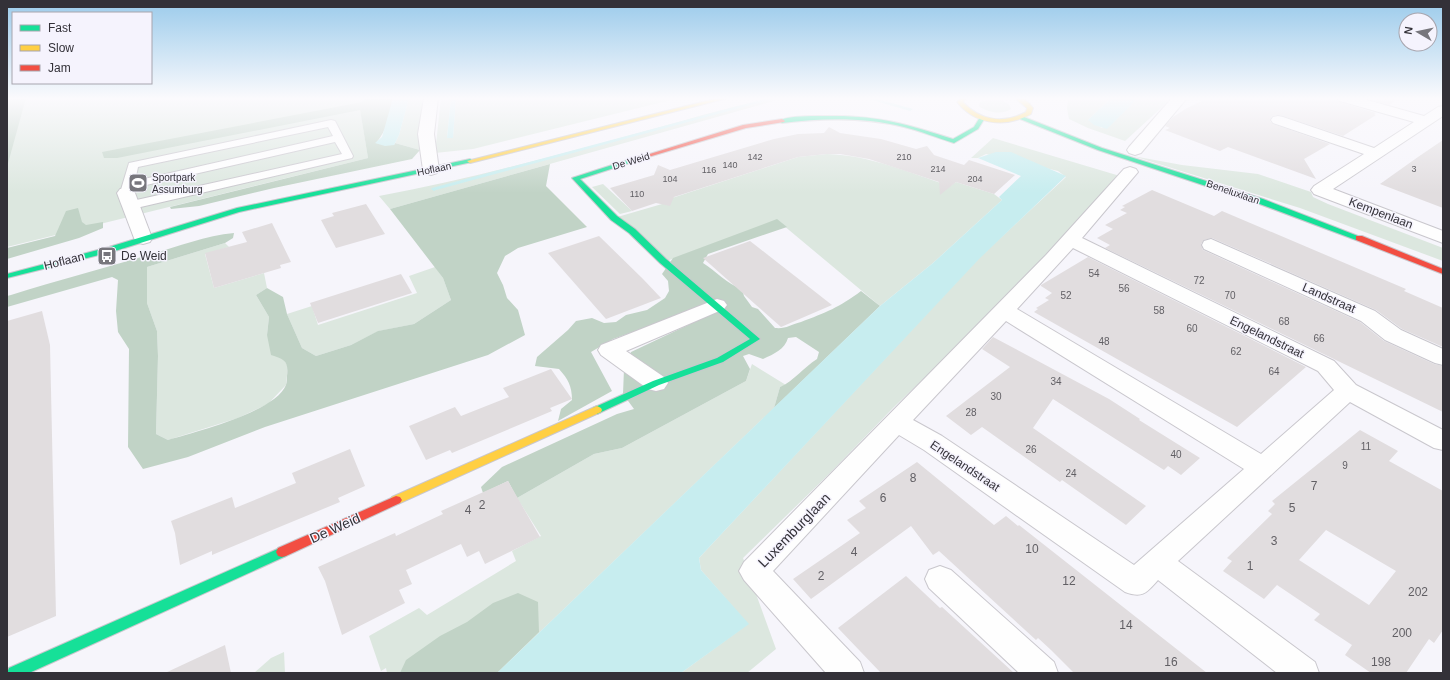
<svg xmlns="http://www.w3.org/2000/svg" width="1450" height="680" viewBox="0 0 1450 680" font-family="Arial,sans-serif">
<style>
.green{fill:#dce7df}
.forest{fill:#c1d3c6}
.water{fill:#c7edef}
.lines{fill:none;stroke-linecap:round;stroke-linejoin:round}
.stream{fill:#c7edef;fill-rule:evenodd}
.building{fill:#e1dddf;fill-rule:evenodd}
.lane-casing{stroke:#c9c7cd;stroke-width:2}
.street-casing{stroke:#c9c7cd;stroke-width:2}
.fast-casing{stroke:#c9c7cd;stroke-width:2}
.slow-casing{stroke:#c9c7cd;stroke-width:2}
.jam-casing{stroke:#c9c7cd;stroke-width:2}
.lane{fill:#fefefe;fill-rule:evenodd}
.street{fill:#fefefe;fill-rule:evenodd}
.fast{fill:#16e098;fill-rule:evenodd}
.slow{fill:#ffcf43;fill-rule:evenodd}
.jam{fill:#f24e42;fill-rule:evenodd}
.labels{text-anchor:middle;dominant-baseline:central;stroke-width:3;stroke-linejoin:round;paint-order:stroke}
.far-number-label{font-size:9px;fill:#615f64}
.far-street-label{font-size:10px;fill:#333138;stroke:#f5f3fd}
.far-poi-label{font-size:10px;fill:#333138;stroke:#f5f3fd;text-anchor:start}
.number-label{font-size:10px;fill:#615f64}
.street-label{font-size:12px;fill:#333138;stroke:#f5f3fd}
.poi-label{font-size:12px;fill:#333138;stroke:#f5f3fd;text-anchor:start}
.near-number-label{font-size:12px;fill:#615f64}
.near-street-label{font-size:14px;fill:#333138;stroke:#f5f3fd}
</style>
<rect width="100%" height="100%" fill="#f6f5fb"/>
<g class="green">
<path d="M7,98h358l-5,11 8,49 -361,89z"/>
<path d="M409,98h19l-8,52 -25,-7 4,-8z"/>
<path d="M441,98h10l-4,40 6,-1 3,-39h223l-206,51 -38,4z"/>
<path d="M784,98l-394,111 -11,-13c89,-17 176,-40 263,-64 46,-12 95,-29 142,-34z"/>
<path d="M1068,98h43l-23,22 14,8 36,-30h34l-47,43 -37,-13 -19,-9 -2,-11z"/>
<path d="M988,100h12l9,4 2,5c-9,6 -23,4 -32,-3l1,-4z"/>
<path d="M993,138l127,38 -124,133 -102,98 -64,66 -87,85 33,91 -29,24h-66l67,-49 -47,-54 -2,-12 280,-300 87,-81 -8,-6 -72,-17 -8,4h-7z"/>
<path d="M827,154c43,1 83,19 123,32l6,-4 38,12 8,6 -69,63 -53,43 -103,-86 -113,42 -50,-44 48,-14 7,-5 129,-42z"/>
<path d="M1133,156l49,9 76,9 53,18 2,5 15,7 115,44v13l-143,-53z"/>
<path d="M603,184l29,27 -12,3 -28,-27z"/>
<path d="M225,243l4,4 -24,7 9,34 50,-15 3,15 -11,7 13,22 -2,18 21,31 -2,19 -18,19 -30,14 -70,22 -12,-6 2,-78 -1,-25 -10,-28v-36z"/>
<path d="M435,267l8,11 8,22 -37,24 -35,7 -28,14 -35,11 -14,-8 -15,-34 25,-8 6,19 99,-32 -8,-17z"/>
<path d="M752,364l34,21 -6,2 -6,21 -277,265h-110l-1,-5 -5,3 -12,-35 50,-28 8,7 89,-54 -4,-10 29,-15 -24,-38 77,-44 28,-6 124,-67z"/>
<path d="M284,652l1,21h-31l17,-15z"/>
</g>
<g class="forest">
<path d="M7,98h19l-19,69z"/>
<path d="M365,98h28c-4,18 -5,31 -17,45l18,2 1,-2 25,7 -8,9 -138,29 -75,18 -28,3 -1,-2 198,-49 -8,-48 -243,48h-13l-2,-6 260,-50z"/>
<path d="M550,164l-4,22 41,41 -69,21 -13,8 -8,17 6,12 4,13 11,12 7,25 -37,20 -223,72 -77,30 -45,12 -15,-22 1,-98 -11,-17 -2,-21 2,-31 -6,-3 -105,30v-11l4,-1c47,-15 94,-27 140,-41 27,-7 55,-19 83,-21l-1,5 -8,5 -78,24v36l10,28 1,25 -2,78 12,6c28,-8 107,-28 118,-55 1,-3 1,-7 1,-9 2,-15 -3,-17 -16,-21l-4,-20 2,-18 -13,-22 11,-7 16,9 4,17 15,34 14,8 35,-11 27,-14 36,-7 37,-24 -8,-22 -53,-69z"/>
<path d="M78,208l4,14 4,3 17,-3v6l-24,10 -72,21v-11l48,-12 11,-25z"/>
<path d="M777,219l10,8 -79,27 -5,9c13,8 24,21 39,26l2,7 8,11 6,2 17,19c11,1 15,-3 26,-6 24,-9 39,-15 60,-31l19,15 -106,102 6,-21c14,-6 24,-20 37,-28l2,-7 -23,-15 -8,1c-3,11 -14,16 -25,21l-14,-5 -6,2 7,13 -4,12 -124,67 -28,6 -77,44 -9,-17 -25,12 -2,-6 21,-20 115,-53 17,-5 -11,-15 1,-25 7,-17 74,-35 -1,-13 -40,17 -51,18 -22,13 21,39 -54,30 3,-12 11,-9c0,-14 -4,-21 -13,-31l-24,-3 2,-9 31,-27 8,-9 16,-3 12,5 12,-1 10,-7 21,-5 18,-12 4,-7 -1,-10 -6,-7 11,-16z"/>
<path d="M518,593l20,9 1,30 -42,41h-97l6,-13 34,-24 27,-14 26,-19z"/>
</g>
<g class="water">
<path d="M393,98h16l-10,37 -5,10 -9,1 -10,-3 7,-6z"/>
<path d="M451,98h5l-3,40h-6z"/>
<path d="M1111,98h27l-31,31 -13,-4 -6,-5z"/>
<path d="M996,152h15l55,24 -87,83 -280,299 2,12 48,54 -68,49h-184l383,-367 53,-43 69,-63 -3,-3 22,-21 -43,-18z"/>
</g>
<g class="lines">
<g class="stream">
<path d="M768,98h9l-341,92 -2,1 -3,-2 1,-1z"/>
<path d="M865,98h9l39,11 -3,2z"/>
</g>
</g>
<g class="building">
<path d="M1208,98h129l3,4 36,11 -2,1 2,1 -33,21 -60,-20 -5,-1 -6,1 -2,5 3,3 57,20 -26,15 12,20 -88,-32 -8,4 -55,-21 5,-2 -5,-2 8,-9 14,-9z"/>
<path d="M1365,98h35l-11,7z"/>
<path d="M829,127l11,6 41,6 35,10 11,-3 7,9 30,10 5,-5 46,15 -21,19 -38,-12 -16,13 -1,-13 -70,-23 -29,-5h-13l-29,3 -124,40 -4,9 -14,-3 -24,8 -22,-23 44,-13 4,-10 12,5 104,-31 24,-5 26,-1z"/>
<path d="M1443,140v68l-63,-24 38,-27z"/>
<path d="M1152,190l62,26 8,-5 184,78 -2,2 39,17v39l-41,-18 -26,-19 -164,-72 -8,2 -3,4 2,6 157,72 24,19 50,23 9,2v46l-338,-164 5,-3 -13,-7 16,-9 -8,-4 22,-12 -7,-3 5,-3 -3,-1z"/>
<path d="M366,204l19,30 -49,14 -15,-28 13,-4 -2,-3z"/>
<path d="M272,223l19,39 -11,3 1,3 -67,20 -9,-35 42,-11 -5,-10z"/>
<path d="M599,236l44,43 18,19 -55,21 -58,-66z"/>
<path d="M750,241l9,7 73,57 -51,22 -78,-69z"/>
<path d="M1088,257l218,110 -69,60 -203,-115 4,-3 -2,-1 13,-8 -4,-2 7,-5 -11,-7v-1z"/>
<path d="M401,274l11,19 -94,30 -8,-20z"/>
<path d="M42,311l8,34 6,271 -49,21v-316z"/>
<path d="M993,337l116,62 31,20 -1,1 61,38 -19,17 -13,-9 -4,4 -111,-71 -20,29 113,78 -20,19 -64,-45 -2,2 -78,-55 -11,8 -25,-19 64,-49 -28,-18z"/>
<path d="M551,369l21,30 -22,9 2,3 -100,42 -2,-3 -24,10 -17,-34 46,-19 6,9 48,-19 -6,-9z"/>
<path d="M1360,430l38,21 -9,10 54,30v139l-9,13 -5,-4 -23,34h-35l-26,-18 7,-10 -38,-25 6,-6 -43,-29 -13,14 -41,-28 9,-10 -5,-3 45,-44 -4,-3 7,-7 -3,-3zM1326,530l70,41 -27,34 -70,-45z"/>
<path d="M350,449l15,37 -27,12 2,4 -128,53v-4l-32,14 -5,-32 -4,-12 61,-24 3,11 61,-25 -4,-10z"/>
<path d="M917,462l77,63 12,-9 12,10 1,-1 188,148h-133l-23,-23 -13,-12 -2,2 -97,-89 -6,4 -22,-29 -100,73 -18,-20 67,-46 -13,-13 19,-12 -7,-7z"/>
<path d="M508,481l32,56 -55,27 -6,-13 -12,6 -6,-13 -55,26 6,14 -13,6 6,13 -63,32 -17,-54 -7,-14 77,-34 1,3 47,-22 -2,-3z"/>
<path d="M906,576l34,32 2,-1 72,66h-133l-43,-45z"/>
<path d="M225,645l6,28h-66z"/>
</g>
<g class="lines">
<g class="lane-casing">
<path id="lane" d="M331,120l4,1 18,35 -1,2 -220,51 -4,-1 -2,-3 2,-3 4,-1 210,-47 -7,-12 -202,46 -3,7h-8l-2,-2 9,-30zM328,127l5,9 -198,45 3,-14z"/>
</g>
<g class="street-casing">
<g id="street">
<path d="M424,98h14l-4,36 5,36 -2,3 -6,2 -6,-2 -2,-3 -5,-36z"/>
<path d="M1172,98h15l-46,55 -6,2 -6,-2 -2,-3 2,-3z"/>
<path d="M1338,98h22l64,18 14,-9 5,-1v10l-110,73 110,42v12l-129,-49 -3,-4 3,-4 50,-32 -91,-31 -2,-3 2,-3 5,-1 5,1 91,31 40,-26 -74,-21z"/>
<path d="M1130,167l6,2 2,3 -56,66 252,123 22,24 87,45v20l-9,-2 -84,-46 -172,159 137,101 4,11h-42l-119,-93c-11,12 -15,19 -33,12l-201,-142 -25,-15 -126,136 87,91 4,11h-38l-82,-93 -5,-9 5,-9 302,-307 78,-86zM1073,248l245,123 16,19 -73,64 -244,-145zM1006,321l238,148 -110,96 -192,-129 -29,-16z"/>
<path d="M126,188l6,1 3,4 17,45 -2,4 -7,2 -7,-2 -2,-4 -17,-45 3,-4z"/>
<path d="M1211,239l164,72 26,19 42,19v16l-8,-2 -50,-23 -24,-19 -157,-72 -2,-4 2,-4z"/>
<path d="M717,299l7,2 3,4 -3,4 -98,42 38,26 4,6 -4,6 -8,2 -8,-2 -47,-34 -3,-5 3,-5z"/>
<path d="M940,566l11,4 103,92 4,11h-39l-90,-85 -4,-9 4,-9z"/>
</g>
</g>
<g class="fast-casing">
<g id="fast">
<path d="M828,116c49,-1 79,8 125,23l21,-12 6,-10 5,1 -7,11 -24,14c-17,-5 -33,-12 -50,-16 -40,-10 -81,-9 -122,-4l-3,-2c9,-6 37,-5 49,-5z"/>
<path d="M1020,117h4l78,31 161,51 100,39 -1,2h-6l-99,-37 -159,-53 -78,-31z"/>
<path d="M643,155l3,2 -1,1 -65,21 37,37 18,13 31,30 94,80 -37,23 -64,23 -62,29 -4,-2 -1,-2 1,-2 60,-27 64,-23 33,-19 -90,-76 -31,-30 -18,-13 -39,-42z"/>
<path d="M470,159l3,2 -1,1 -233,50 -124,39 -108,27v-4l102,-27 128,-39z"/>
<path d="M282,547l4,1 2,4 -2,4 -257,117h-22l2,-5z"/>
</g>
</g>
<g class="slow-casing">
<g id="slow">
<path d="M718,98h10l-258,65 -3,-2z"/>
<path d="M960,98h6l-3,4c17,19 41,22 63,10l1,-4 -12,-10c9,0 13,3 18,10l-2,6c-25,14 -56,11 -74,-12z"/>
<path d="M597,406l4,2 1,2 -1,2 -201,91 -4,1 -4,-1 -2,-3 2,-3z"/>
</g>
</g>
<g class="jam-casing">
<g id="jam">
<path d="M782,119l3,2 -1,1 -38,6 -101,30 -5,-1 103,-32z"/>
<path d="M1356,236h6l81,33v5l-87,-34z"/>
<path d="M396,496l4,1 2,3 -2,3 -114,53 -4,1 -4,-1 -2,-4 2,-4z"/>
</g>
</g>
<use href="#lane" class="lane"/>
<use href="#street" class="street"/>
<use href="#fast" class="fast"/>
<use href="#slow" class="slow"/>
<use href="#jam" class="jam"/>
</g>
<linearGradient id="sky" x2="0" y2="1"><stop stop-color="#9bcbeb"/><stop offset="0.51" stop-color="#fbfafd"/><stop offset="1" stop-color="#fbfafd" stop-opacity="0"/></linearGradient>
<rect width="1450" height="193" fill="url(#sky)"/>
<defs>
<g id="stadium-square" transform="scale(1)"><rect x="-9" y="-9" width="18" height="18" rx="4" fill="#77767c" stroke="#f5f3fd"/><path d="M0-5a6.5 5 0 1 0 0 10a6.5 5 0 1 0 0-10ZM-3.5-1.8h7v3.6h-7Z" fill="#fff"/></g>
<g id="bus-square" transform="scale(1)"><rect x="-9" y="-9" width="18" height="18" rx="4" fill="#77767c" stroke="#f5f3fd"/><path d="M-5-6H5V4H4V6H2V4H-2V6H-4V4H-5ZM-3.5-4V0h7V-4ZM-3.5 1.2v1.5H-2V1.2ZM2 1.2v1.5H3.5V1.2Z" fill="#fff"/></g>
</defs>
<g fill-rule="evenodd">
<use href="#stadium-square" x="138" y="183"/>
<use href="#bus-square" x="107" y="256"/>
</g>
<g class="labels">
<g class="far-number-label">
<text x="755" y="157">142</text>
<text x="904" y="157">210</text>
<text x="730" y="165">140</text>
<text x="938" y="169">214</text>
<text x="1414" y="169">3</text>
<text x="709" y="170">116</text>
<text x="670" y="179">104</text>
<text x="975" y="179">204</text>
<text x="637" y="194">110</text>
</g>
<g class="far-street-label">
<text transform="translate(631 161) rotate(-17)">De Weid</text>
<text transform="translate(434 169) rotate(-12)">Hoflaan</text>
<text transform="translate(1233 192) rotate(19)">Beneluxlaan</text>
</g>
<g class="far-poi-label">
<text x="152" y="177">Sportpark<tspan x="152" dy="12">Assumburg</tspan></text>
</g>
<g class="number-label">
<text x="1094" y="273">54</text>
<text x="1199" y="280">72</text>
<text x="1124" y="288">56</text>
<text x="1066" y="295">52</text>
<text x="1230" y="295">70</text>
<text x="1159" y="310">58</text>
<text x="1284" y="321">68</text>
<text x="1192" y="328">60</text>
<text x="1319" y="338">66</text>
<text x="1104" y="341">48</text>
<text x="1236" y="351">62</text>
<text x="1274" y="371">64</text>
<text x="1056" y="381">34</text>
<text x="996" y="396">30</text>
<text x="971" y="412">28</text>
<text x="1366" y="446">11</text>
<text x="1031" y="449">26</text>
<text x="1176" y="454">40</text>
<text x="1345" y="465">9</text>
<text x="1071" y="473">24</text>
</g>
<g class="street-label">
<text transform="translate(1381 213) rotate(21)">Kempenlaan</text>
<text transform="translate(64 261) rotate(-14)">Hoflaan</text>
<text transform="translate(1329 298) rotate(24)">Landstraat</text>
<text transform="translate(1267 337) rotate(26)">Engelandstraat</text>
<text transform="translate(965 466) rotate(34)">Engelandstraat</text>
</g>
<g class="poi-label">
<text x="121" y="256">De Weid</text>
</g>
<g class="near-number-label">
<text x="913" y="478">8</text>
<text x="1314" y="486">7</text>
<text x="883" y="498">6</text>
<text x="482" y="505">2</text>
<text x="1292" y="508">5</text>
<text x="468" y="510">4</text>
<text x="1274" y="541">3</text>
<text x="1032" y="549">10</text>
<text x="854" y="552">4</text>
<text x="1250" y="566">1</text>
<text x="821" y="576">2</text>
<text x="1069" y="581">12</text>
<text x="1418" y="592">202</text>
<text x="1126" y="625">14</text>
<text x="1402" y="633">200</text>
<text x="1171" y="662">16</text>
<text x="1381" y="662">198</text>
</g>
<g class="near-street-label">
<text transform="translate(335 528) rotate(-24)">De Weid</text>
<text transform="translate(794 530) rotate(-46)">Luxemburglaan</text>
</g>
</g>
<rect width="1450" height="680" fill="none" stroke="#333138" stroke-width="16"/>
<rect x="12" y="12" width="140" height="72" fill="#f5f3fd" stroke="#a7a5ae"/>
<rect x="20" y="25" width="20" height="6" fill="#16e098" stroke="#a7a5ae"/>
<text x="48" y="32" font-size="12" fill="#333138">Fast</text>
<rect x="20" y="45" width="20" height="6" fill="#ffcf43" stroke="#a7a5ae"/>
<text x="48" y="52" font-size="12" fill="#333138">Slow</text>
<rect x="20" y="65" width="20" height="6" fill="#f24e42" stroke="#a7a5ae"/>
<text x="48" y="72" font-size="12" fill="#333138">Jam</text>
<g transform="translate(1418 32) rotate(279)"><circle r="19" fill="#f5f3fd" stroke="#a7a5ae"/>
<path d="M0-3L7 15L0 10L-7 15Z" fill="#77767c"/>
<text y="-6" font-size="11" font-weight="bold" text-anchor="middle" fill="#333138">N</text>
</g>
</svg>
